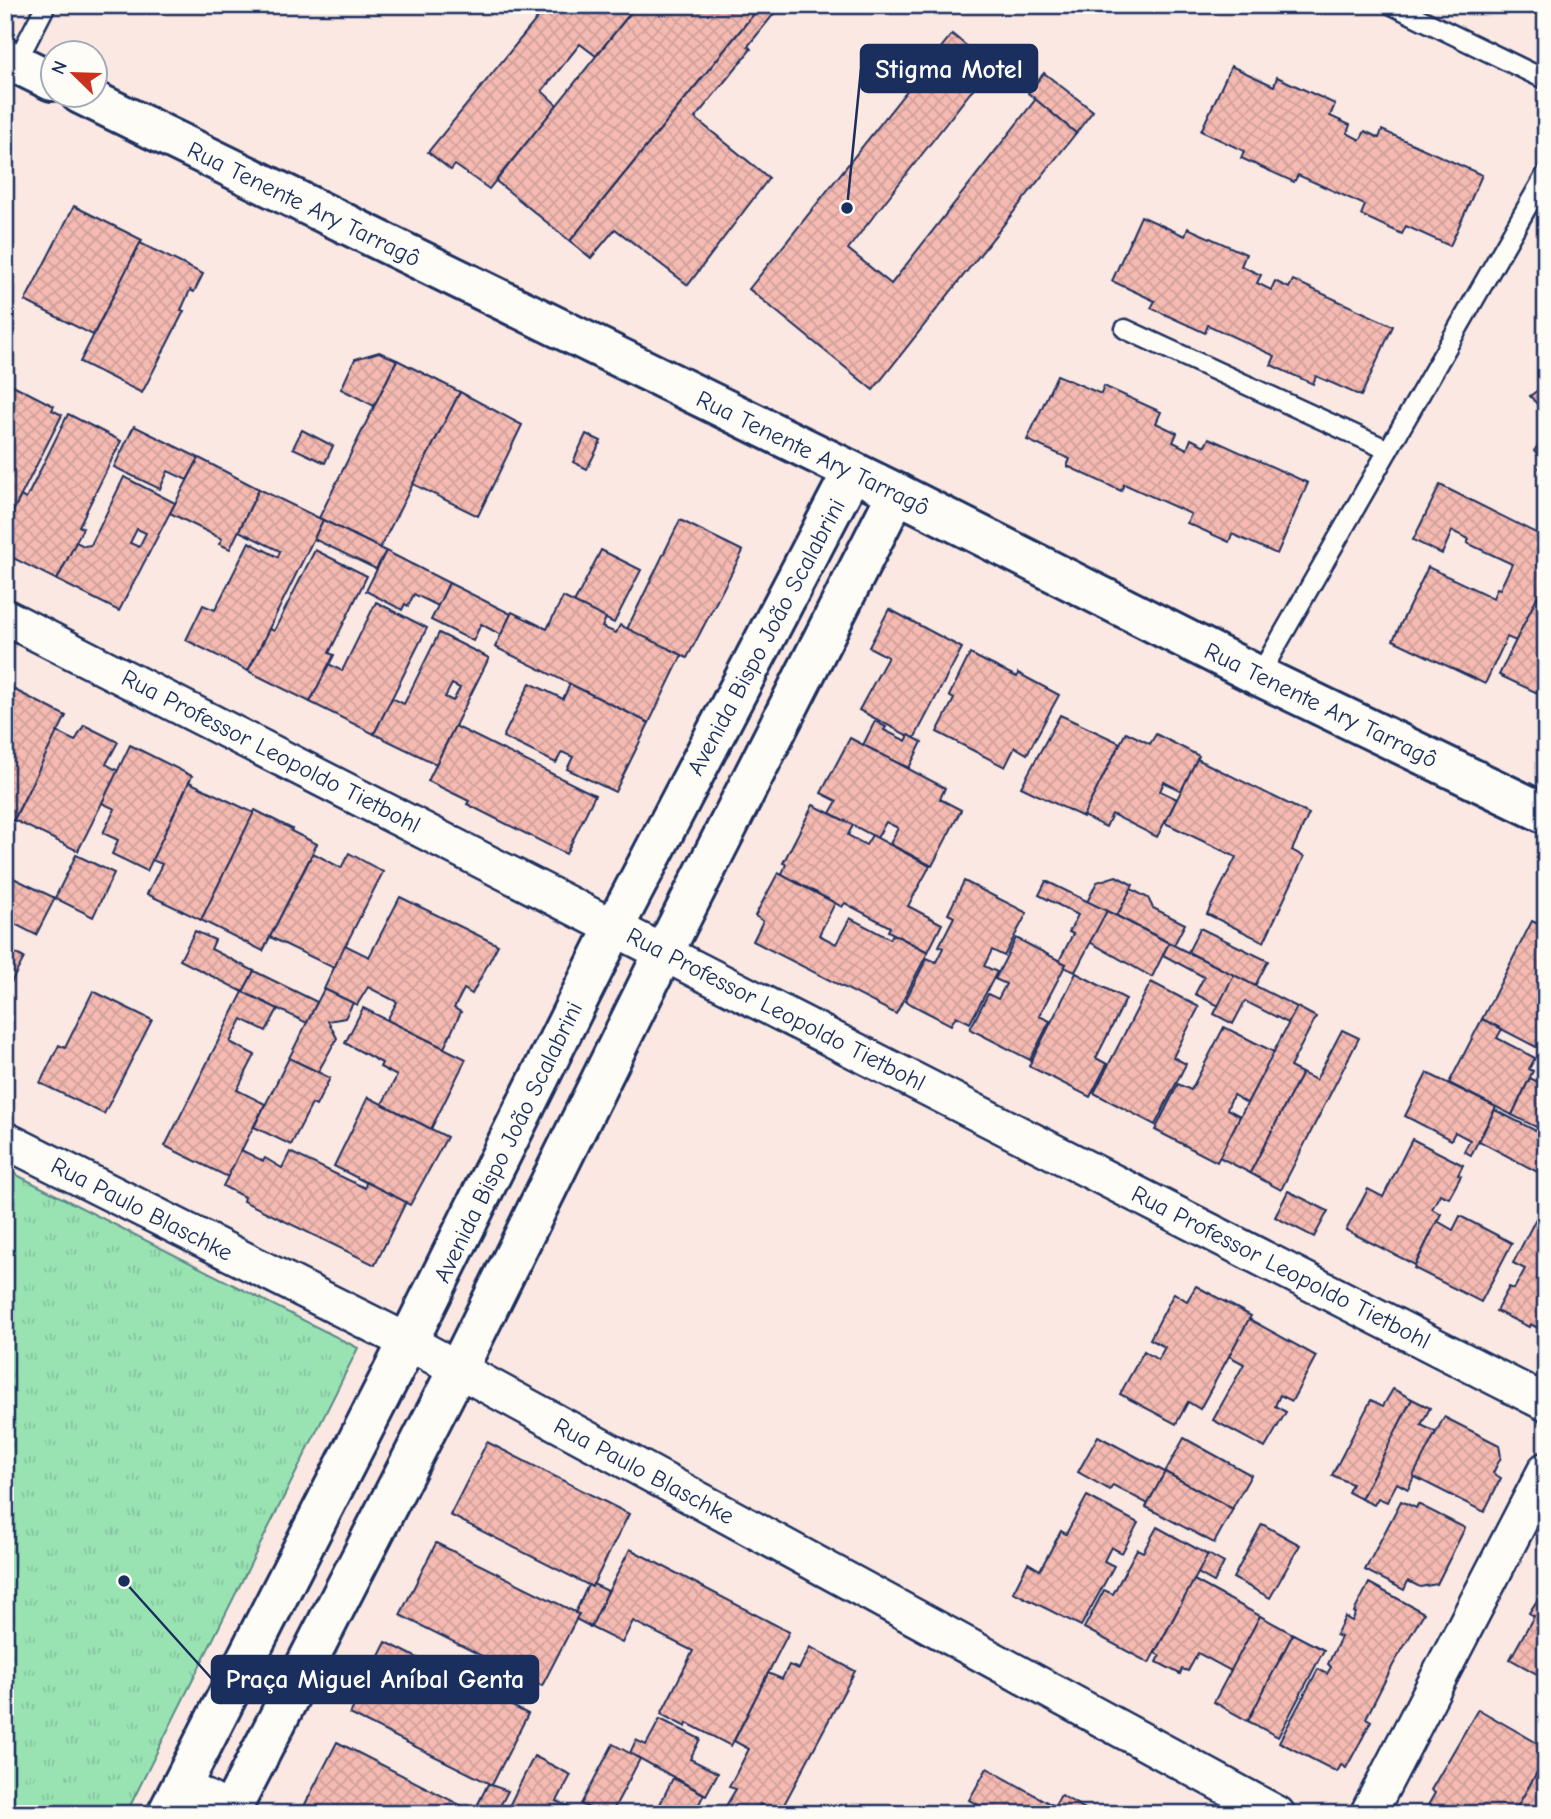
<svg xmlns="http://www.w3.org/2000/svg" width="1551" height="1819" viewBox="0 0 1551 1819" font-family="'Comic Neue',sans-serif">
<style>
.grass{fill:url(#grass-tufts);stroke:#5a8988;stroke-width:2}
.building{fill:url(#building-cross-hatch);stroke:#1b2f5e;stroke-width:2;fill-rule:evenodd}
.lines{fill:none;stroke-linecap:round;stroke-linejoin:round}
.lane-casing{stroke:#1b2f5e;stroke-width:23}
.street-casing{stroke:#1b2f5e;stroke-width:40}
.secondary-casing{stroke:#1b2f5e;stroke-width:44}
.lane{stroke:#fdfcf7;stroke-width:18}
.street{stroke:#fdfcf7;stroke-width:35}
.secondary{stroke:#fdfcf7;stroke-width:38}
.labels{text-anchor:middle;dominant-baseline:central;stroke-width:5;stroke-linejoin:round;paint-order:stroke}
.street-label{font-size:24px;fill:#1b2f5e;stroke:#fdfcf7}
.leader{fill:none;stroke:#1b2f5e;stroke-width:2.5}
.callout-dot{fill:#1b2f5e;stroke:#fdfcf7;stroke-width:2.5}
.callout{fill:#1b2f5e;stroke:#1b2f5e;stroke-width:2.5}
.callout-label{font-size:26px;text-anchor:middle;font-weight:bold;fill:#fff}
</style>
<defs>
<pattern id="grass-tufts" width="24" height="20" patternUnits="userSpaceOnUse" patternTransform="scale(1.75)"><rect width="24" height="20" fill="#99e3b3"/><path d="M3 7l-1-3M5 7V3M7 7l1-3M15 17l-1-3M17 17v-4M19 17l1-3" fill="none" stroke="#83c39c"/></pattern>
<pattern id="building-cross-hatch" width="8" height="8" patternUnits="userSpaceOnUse" patternTransform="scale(1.75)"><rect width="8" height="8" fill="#f5bab1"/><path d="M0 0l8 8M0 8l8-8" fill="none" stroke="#d1a09b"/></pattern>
</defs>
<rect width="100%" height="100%" fill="#fbe8e2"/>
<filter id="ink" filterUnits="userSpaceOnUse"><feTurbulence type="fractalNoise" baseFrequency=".0143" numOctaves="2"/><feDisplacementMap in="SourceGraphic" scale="14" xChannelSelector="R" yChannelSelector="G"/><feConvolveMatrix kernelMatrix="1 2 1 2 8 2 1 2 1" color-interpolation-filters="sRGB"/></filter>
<g filter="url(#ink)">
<path class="grass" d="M5,1169l353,179 -232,466h-121z"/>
<g class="building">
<path d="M548,5h89l-41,51 -16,-12 -38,47 15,14 -68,84 -34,-24 -4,5 -23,-18z"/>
<path d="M637,5h124l-191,236 -74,-60z"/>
<path d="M761,5h20l-33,41 3,3 -56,69 74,60 -81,107 -73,-56 -24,29 -21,-17z"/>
<path d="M952,34l39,32 -143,183 43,35 145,-185 40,34 -203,257 -124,-101z"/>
<path d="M1231,66l43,20 3,-9 58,27 -5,12 20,9 -3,8 13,7 5,-9 14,7 3,-8 100,45 -32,71 -44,-20 -4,8 -41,-19 4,-10 -67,-30 -4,7 -53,-24 3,-7 -43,-20z"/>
<path d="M1044,73l49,38 -17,22 -48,-40z"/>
<path d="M74,206l68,34 -49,95 -68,-34z"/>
<path d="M1141,216l44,20 3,-8 58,26 -5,12 20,9 -4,8 14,7 4,-9 14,7 4,-8 100,46 -32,70 -45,-20 -3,8 -42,-19 4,-9 -67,-31 -3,8 -54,-25 4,-7 -43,-20z"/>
<path d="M140,243l63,31 -9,18 -4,-2 -9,20 3,1 -42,82 -62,-31z"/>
<path d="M379,352l18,8 -23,46 -33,-17 14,-30z"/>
<path d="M397,360l63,32 -80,156 -61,-30z"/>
<path d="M1057,375l44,19 3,-8 57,26 -5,11 21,10 -4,9 14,7 4,-10 14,7 4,-8 99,45 -31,71 -45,-20 -3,8 -42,-19 4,-9 -67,-30 -3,7 -54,-25 3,-7 -43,-19z"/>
<path d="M5,381l49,25 -2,4 10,5 -57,112z"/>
<path d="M1542,387l4,4v16l-4,3 -12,-14z"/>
<path d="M460,392l62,33 -44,91 -65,-32z"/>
<path d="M68,414l53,27 -42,85 4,2 -26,52 -52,-26v-27l16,-31 5,3z"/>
<path d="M134,426l65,32 -12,22 -19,-9 -8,18 -46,-22z"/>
<path d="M302,430l31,16 -8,17 -32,-15z"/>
<path d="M586,434l15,7 -14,28 -14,-7z"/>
<path d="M1546,434v39l-7,-5 6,-9 -11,-8z"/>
<path d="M199,458l60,31 -29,60 -11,-5 3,-5 -52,-26z"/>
<path d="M124,477l51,26 -56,108 -62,-31 19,-38 8,4 7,-1zM137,529l9,4 -7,14 -9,-4z"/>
<path d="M1440,485l106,53v43l-30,60 -9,-4 -22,47 -92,-44 35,-73 65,31 4,-10 3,1 12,-25 -45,-21 2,-4 -17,-8 -10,23 -29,-14z"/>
<path d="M259,489l64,31 -75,151 -62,-31 17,-35 12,5 34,-68 29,15 2,-6 -41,-20z"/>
<path d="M323,520l63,31 -10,18 -62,-30z"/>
<path d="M680,520l63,31 -56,107 -60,-29z"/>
<path d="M315,550l52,26 -38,77 5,2 -24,47 -62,-31 22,-42 4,2z"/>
<path d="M601,550l40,20 -27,53 -40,-20z"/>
<path d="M386,551l63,32 -11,23 -24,-12 -6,12 -3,-2 -3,6 -36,-19z"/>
<path d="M449,583l62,31 -10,21 -20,-11 -8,17 -42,-21z"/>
<path d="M563,597l43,21 -4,9 14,6 4,-8 62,30 -33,68 -154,-76 17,-35 35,17z"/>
<path d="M1537,597l9,4v96l-47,-22z"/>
<path d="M376,602l51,26 -53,106 -64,-32 19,-38 13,7z"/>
<path d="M889,609l73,39 -48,91 -55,-29 29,-53 -19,-10z"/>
<path d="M439,633l50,25 -53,106 -62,-30 18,-36 12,6zM452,684l8,4 -7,13 -8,-4z"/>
<path d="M970,654l47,23 1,-4 41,22 -32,59 -12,-7 -10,20 -68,-35 17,-33 -5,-3z"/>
<path d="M530,683l33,16 7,-15 79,39 -34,69 -48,-23 6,-12 -11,-5 -6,11 -53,-26z"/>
<path d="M5,685l61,31 -53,105 -8,-4z"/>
<path d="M1060,715l60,28 -37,74 -62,-30z"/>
<path d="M875,721l11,6 -2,3 22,11 3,-6 13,7 -13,26 -46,-23z"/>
<path d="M84,725l34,17 -12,22 12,7 -40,80 -64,-31 43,-88 18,9z"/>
<path d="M455,726l140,69 -29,59 -99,-50 2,-3 -41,-20z"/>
<path d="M1126,732l24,12 6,-10 43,22 -18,35 -17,-9 -4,9 17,8 -20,38 -45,-23 -6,13 -23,-11z"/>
<path d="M850,738l95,50 -5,11 21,11 -29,56 -42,-22 8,-16 -12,-6 -9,16 -47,-25 7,-12 -16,-8z"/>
<path d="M130,745l62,31 -45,95 -35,-17 6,-14 -15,-7 12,-24 -13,-6z"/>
<path d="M1197,759l112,55 -17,36 12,7 -40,85 -57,-28 29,-57 -71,-34z"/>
<path d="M189,782l65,31 -53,107 -54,-26 15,-30 -10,-4z"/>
<path d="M813,805l40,20 -5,10 18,10 6,-10 58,31 -22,40 34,18 -14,28 -40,-21 2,-4 -45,-24 -3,4 -60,-33 4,-10 -3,-1z"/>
<path d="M255,810l37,19 -1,2 26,13 -54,107 -62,-31z"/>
<path d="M313,853l28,15 8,-15 34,19 -49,96 -64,-31z"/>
<path d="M76,855l38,18 -21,44 -38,-19z"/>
<path d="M778,873l57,30 -16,32 17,9 14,-26 40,21 3,-5 35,18 -32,62 -143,-73 10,-20 -8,-5z"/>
<path d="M5,874l50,24 -19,37 -31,-16z"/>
<path d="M1116,876l17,9 -16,31 -30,-14 10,-20z"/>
<path d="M964,881l63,32 -23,43 -12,-6 -8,16 13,6 -27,51 -14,-7 -5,9 -46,-24 22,-43 9,4 7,-14 -4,-2 15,-29 -6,-3z"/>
<path d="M1046,881l61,30 -32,61 -11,-5 2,-3 -7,-3 14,-27 -4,-2 9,-17 -39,-20z"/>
<path d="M1131,889l17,9 5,10 32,16 -11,21 -57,-29z"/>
<path d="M400,897l98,48 -26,49 -8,-5 -10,19 7,4 -17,36 -57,-28 10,-18 -29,-15 -11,18 -33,-16 21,-44 24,12z"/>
<path d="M1107,911l62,32 -17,34 -62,-35z"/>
<path d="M1532,921l14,7 -2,123 -62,-32z"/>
<path d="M1200,928l68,33 -13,25 -67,-34z"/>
<path d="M195,931l20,9 -4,9 43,22 -11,21 -63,-32z"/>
<path d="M1016,938l50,26 -27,52 11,5 -20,39 -60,-31 18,-35 10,5 8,-15 -11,-5z"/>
<path d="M1169,943l65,32 -15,31 -24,-12 9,-17 -41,-22z"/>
<path d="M5,948l19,10 -19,36z"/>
<path d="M254,971l63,31 -10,21 -64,-31z"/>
<path d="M1076,973l50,26 -30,59 11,6 -17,33 -61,-31z"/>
<path d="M1234,975l63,32 -9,16 -43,-22 -12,23 -19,-10z"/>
<path d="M1151,982l48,25 -26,50 13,7 -31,61 -61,-32z"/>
<path d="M324,989l29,14 -8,15 -17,3 9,17 -19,34 -29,-14z"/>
<path d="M93,991l59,29 -48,94 -64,-31 19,-38 6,3z"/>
<path d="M243,992l35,17 -12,22 -24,-12 -12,23 25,13 -18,35 28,14 -37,73 -63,-31z"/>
<path d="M1297,1007l19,10 -26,50 12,6 -52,100 -31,-16z"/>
<path d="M363,1008l103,51 -35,70 -49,-25 15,-28 -17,-9 2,-4 -37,-20z"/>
<path d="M1482,1019l20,10 -5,9 38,20 -6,11 4,2 -21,44 -63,-32z"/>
<path d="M1224,1027l50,25 -27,51 -14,-8 -6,14 13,7 -23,46 -62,-32 23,-46 13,6z"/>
<path d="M1342,1030l17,8 -78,152 -31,-17 52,-100 14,7z"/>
<path d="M289,1058l41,20 -14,28 -4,-2 -21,41 -37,-18z"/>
<path d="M1427,1073l69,34 -25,48 -7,-4 6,-11 -15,-8 -4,8 -46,-24z"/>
<path d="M1530,1078l16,8v46l-34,-17z"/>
<path d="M368,1097l79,40 -37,68 -76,-39z"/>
<path d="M1495,1110l51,26v34l-3,5 -64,-34z"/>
<path d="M1412,1139l51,26 -5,10 3,1 -12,22 -9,-4 -8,15 9,5 -26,51 -69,-35 22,-41 15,8z"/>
<path d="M241,1150l22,11 2,-3 17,10 8,-16 75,36 1,-6 40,20 -31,63 -132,-64 1,-4 -21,-11z"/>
<path d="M1288,1191l40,20 -14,26 -39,-20z"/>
<path d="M1546,1199v139l-3,-1 3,-5 -16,-8 -1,3 -33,-16 13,-24 5,2 11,-20 -12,-6z"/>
<path d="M1460,1216l52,27 -31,59 -67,-34 23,-47 16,9z"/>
<path d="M1196,1286l55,30 -51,93 -12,-7 -12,22 -56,-30 24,-43 14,9 7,-13 -15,-8 24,-46 13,8z"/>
<path d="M1249,1319l67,37 -24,45 -12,-6 -5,11 11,6 -21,36 -52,-28 31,-56 -15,-8z"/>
<path d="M1393,1389l19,10 -51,100 -13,-7 4,-8 -20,-9 39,-75 12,6z"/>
<path d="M1412,1399l18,9 -9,17 15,7 -28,57 -11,-6 -10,19 -9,-4 -4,7 -13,-6z"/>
<path d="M1444,1417l55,28 2,12 -8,16 8,5 -17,34 -71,-36z"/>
<path d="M1098,1436l67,36 -17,32 -35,-19 -3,5 -32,-18z"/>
<path d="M1184,1438l67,37 -19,34 -67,-37z"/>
<path d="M487,1442l142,72 -37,73 -142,-72z"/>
<path d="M1165,1472l68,37 -19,34 -68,-36z"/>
<path d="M1087,1496l51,27 -16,30 -11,-6 -7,14 10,5 -33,60 -68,-34 15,-29 12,7 21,-39 5,3z"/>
<path d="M1401,1501l15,7 2,-4 47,24 -28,56 -17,3 -12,-6 -4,9 -39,-20z"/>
<path d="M1262,1524l38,21 -30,53 -37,-20z"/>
<path d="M1157,1527l51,28 -59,108 -65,-35 20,-38 9,4 24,-45 6,3z"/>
<path d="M436,1543l143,71 -37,72 -142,-71z"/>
<path d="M630,1549l159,83 -58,114 -44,-23 -1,4 -25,-13 32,-63 -60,-30 -11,22 -32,-16z"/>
<path d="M1208,1554l16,9 -10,19 -16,-9z"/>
<path d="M1194,1580l66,36 -29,55 -33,-18 -10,18 -6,-2 -2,5 -23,-12 3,-6 -5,-3z"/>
<path d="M1369,1583l55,30 -31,52 -27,53 5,3 -8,16 -17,31 -5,-3 -4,7 -58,-30 39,-73 9,5 4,-7 -3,-3 13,-27 -5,-2 9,-18 7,4 4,-8 -2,-1z"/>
<path d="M593,1584l15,7 -17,36 -15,-8 3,-5 -4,-1 13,-28 4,2z"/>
<path d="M1546,1592v87l-36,-20 24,-43 -5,-3 11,-17 3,2z"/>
<path d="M1260,1616l33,18 -45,87 -34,-19z"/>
<path d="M1293,1634l31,16 -46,87 -30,-16z"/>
<path d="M386,1642l142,72 -36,71 -142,-71z"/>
<path d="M810,1647l45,24 -76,143 -19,-10 -5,10h-16l-13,-8 10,-17 -7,-2 20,-38 -15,-8 34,-68 14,6 7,-14 10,4z"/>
<path d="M1478,1709l68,39v9l-33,57h-90l12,-21 -4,-3z"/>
<path d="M660,1719l40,20 -10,20 28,14 -12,22 -76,-42 6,-13 10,5z"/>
<path d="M337,1742l137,70 3,2h-177z"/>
<path d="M613,1744l27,15 -29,55h-11l-19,-10z"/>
<path d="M534,1756l37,19 -14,26 21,10 -1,3h-72z"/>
<path d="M1546,1757v57h-33z"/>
<path d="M987,1768l65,37 -4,9h-70l4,-7 -13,-7z"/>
<path d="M673,1778l31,16 -10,20h-39z"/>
<path d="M488,1784l20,7 -12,23h-19l-3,-2z"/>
<path d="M1061,1795l33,19h-45z"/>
</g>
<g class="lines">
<g class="lane-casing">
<g id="lane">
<path d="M1392,5l154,75"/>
<path d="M16,63l30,-58"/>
<path d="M1125,329l263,121"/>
<path d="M1259,676l287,-502"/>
</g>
</g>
<g class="street-casing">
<g id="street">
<path d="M5,617l1541,786"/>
<path d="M5,1140l403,202 869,472"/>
<path d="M181,1785l54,29"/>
<path d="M1368,1814l178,-344"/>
</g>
</g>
<g class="secondary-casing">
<g id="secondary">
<path d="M5,58l47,23"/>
<path d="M80,94l817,399 362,183 287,138"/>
<path d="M167,1814l241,-472 207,-416 237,-454"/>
<path d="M229,1814l229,-445 206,-417 233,-459"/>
</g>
</g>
<use href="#lane" class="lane"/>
<use href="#street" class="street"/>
<use href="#secondary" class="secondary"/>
</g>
</g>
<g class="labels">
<g class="street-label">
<text transform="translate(304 204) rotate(26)">Rua Tenente Ary Tarragô</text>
<text transform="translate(813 453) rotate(26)">Rua Tenente Ary Tarragô</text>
<text transform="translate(766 637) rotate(-62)">Avenida Bispo João Scalabrini</text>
<text transform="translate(1321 705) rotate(26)">Rua Tenente Ary Tarragô</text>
<text transform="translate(271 751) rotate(27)">Rua Professor Leopoldo Tietbohl</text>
<text transform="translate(776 1009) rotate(27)">Rua Professor Leopoldo Tietbohl</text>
<text transform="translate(508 1142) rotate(-64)">Avenida Bispo João Scalabrini</text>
<text transform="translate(142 1209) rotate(27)">Rua Paulo Blaschke</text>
<text transform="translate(1281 1267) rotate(27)">Rua Professor Leopoldo Tietbohl</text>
<text transform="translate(644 1471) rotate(28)">Rua Paulo Blaschke</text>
</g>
</g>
<path class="leader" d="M847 208L861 69M124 1581L212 1679"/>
<g class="callout-dot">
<circle cx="847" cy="208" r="7"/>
<circle cx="124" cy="1581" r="7"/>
</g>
<g class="callout">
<rect x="861" y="45" width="176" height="47" rx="7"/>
<rect x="212" y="1656" width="326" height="47" rx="7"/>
</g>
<g class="callout-label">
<text x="949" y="78">Stigma Motel</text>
<text x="375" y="1688">Praça Miguel Aníbal Genta</text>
</g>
<rect width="1551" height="1819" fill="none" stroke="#fdfcf7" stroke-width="28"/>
<rect x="14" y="14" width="1523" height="1791" fill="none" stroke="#1b2f5e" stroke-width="2.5" filter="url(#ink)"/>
<g transform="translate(74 74) rotate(293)"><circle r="33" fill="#fdfcf7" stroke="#a3aaba" stroke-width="2"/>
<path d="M0-5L12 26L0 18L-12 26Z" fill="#c8321e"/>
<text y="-10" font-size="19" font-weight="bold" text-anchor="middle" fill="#1b2f5e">N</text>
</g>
</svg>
